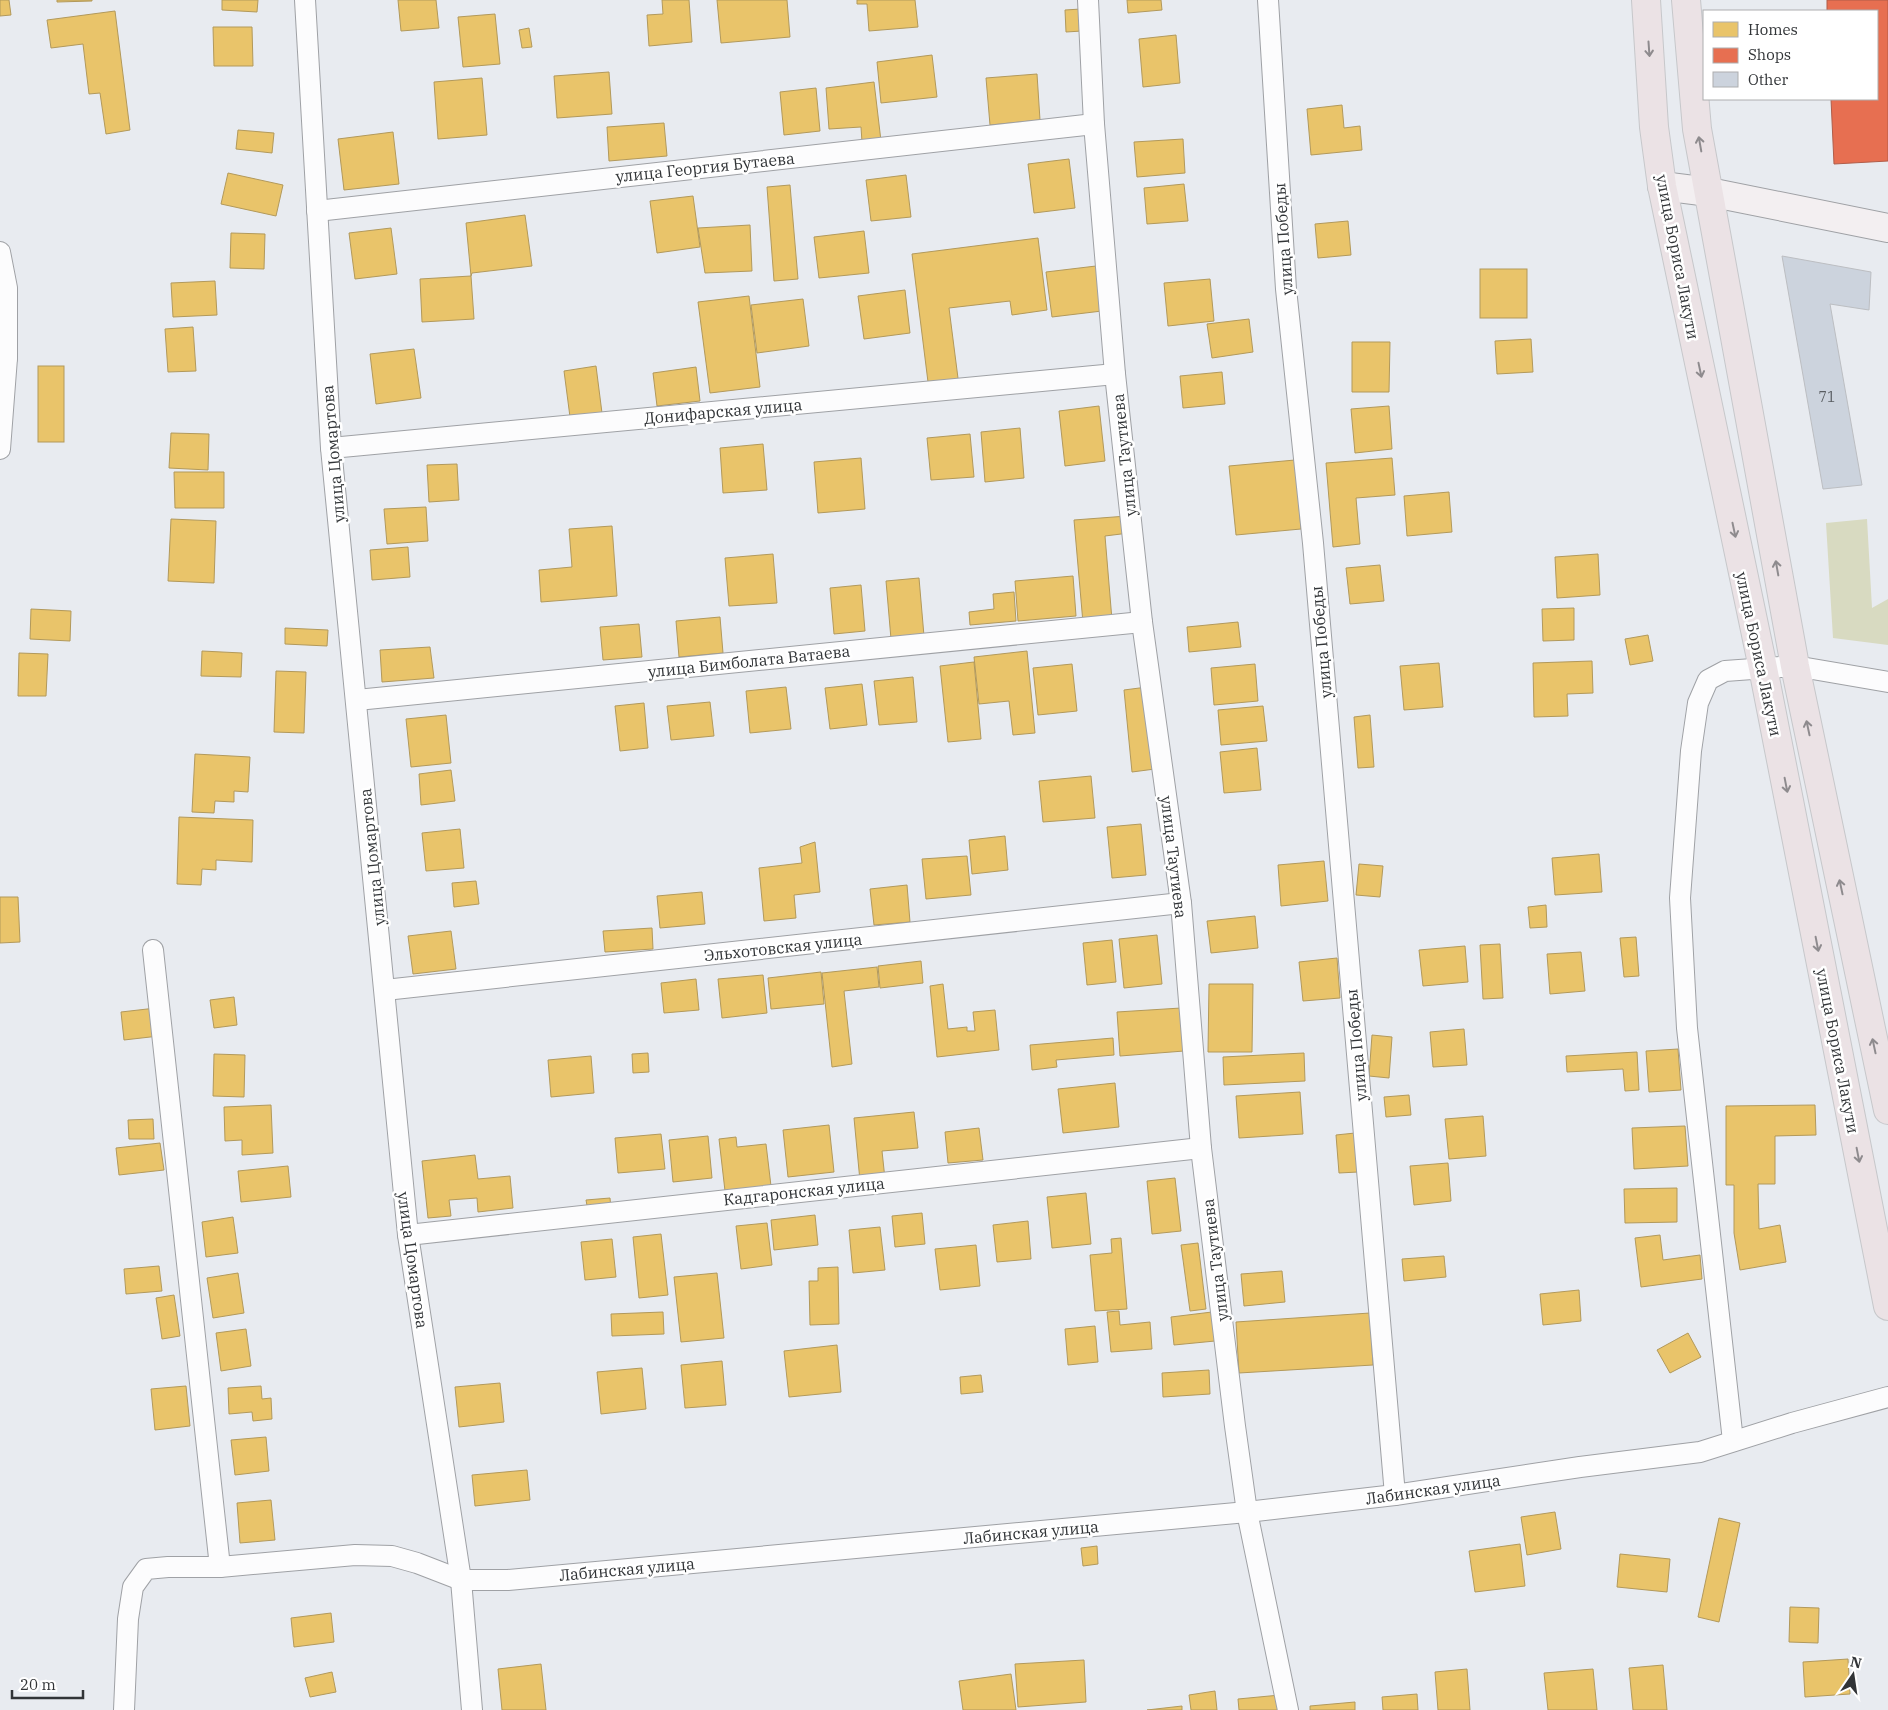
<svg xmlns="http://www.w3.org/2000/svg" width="1888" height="1710" viewBox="0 0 1888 1710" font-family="'IBM Plex Serif',serif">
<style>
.green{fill:#d8dac1}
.homes{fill:#e9c46a;stroke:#b2995b}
.shops{fill:#e76f51;stroke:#b05d49}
.building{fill:#ccd3dd;stroke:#bcbec2}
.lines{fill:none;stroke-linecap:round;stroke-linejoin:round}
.street-casing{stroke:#9fa1a5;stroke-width:22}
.secondary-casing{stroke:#9fa1a5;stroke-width:30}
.primary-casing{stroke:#c6c7ca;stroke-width:30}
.street{stroke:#fcfcfd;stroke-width:20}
.secondary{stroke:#f3eff1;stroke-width:28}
.primary{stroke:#ebe2e5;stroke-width:28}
.oneway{stroke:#8e8b8e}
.labels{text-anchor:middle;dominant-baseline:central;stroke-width:5;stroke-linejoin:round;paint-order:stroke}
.number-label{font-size:14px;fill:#585c60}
.street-label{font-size:16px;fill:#313437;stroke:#fff}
</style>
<rect width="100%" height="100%" fill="#e8ebf0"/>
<path class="green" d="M1867,519l5,89 16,-9v46l-55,-7 -7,-115z"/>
<g class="homes">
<path d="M0,0h9l2,15 -11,1z"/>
<path d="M57,0h35v1l-35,1z"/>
<path d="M222,0h36l-1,12 -35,-2z"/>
<path d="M398,0h38l3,28 -38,3z"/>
<path d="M662,0h27l3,42 -43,4 -2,-31 16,-1z"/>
<path d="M717,0h70l3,37 -69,6z"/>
<path d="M857,0h58l3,27 -49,4 -2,-27h-10z"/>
<path d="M1127,0h34l1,10 -34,3z"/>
<path d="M1081,9l1,22 -16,1 -1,-22z"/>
<path d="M115,11l15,119 -24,4 -6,-41 -11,1 -6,-50 -32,4 -4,-28z"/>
<path d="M495,14l5,50 -37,3 -5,-50z"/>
<path d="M213,27h39l1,39h-39z"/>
<path d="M529,28l3,19 -10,1 -3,-18z"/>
<path d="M1176,35l4,48 -37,4 -4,-48z"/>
<path d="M932,55l5,42 -56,6 -4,-41z"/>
<path d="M609,72l3,42 -55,4 -3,-42z"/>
<path d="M1037,74l3,46 -50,5 -4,-47z"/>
<path d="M482,78l5,57 -49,4 -4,-57z"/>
<path d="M874,82l7,59 -19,1 -1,-15 -32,2 -3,-41z"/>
<path d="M816,88l4,43 -36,4 -4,-43z"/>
<path d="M1342,105l2,23 16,-2 2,24 -51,5 -4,-46z"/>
<path d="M664,123l3,33 -58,5 -2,-34z"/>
<path d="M238,130l36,3 -2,20 -36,-4z"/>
<path d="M393,132l6,52 -55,6 -6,-51z"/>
<path d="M1183,139l2,34 -48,4 -3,-35z"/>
<path d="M1069,159l6,49 -41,5 -6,-49z"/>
<path d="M228,173l55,12 -7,31 -55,-12z"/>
<path d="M906,175l5,42 -40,4 -5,-41z"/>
<path d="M1184,184l4,37 -41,3 -3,-36z"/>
<path d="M790,185l8,94 -24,2 -7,-94z"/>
<path d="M693,196l7,51 -43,6 -7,-52z"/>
<path d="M525,215l7,51 -60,7 -1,3 -5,-53z"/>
<path d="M1348,221l3,34 -33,3 -3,-34z"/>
<path d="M750,225l2,46 -47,2 -7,-45z"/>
<path d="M391,228l6,46 -42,5 -6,-46z"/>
<path d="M864,231l5,42 -50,5 -5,-41z"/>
<path d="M231,233l34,1 -1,35 -34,-1z"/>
<path d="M1038,238l9,72 -35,5 -2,-14 -61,7 10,78 -30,4 -17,-136z"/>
<path d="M1096,266l6,45 -50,6 -6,-45z"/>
<rect x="1480" y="269" width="47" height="49"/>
<path d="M471,276l3,43 -52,3 -2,-43z"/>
<path d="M1210,279l4,42 -46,5 -4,-43z"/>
<path d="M215,281l2,34 -44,2 -2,-34z"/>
<path d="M905,290l5,43 -46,6 -6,-43z"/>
<path d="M749,296l11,91 -50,6 -12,-91z"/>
<path d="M803,299l6,47 -52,7 -6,-48z"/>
<path d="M1249,319l4,33 -41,6 -5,-34z"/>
<path d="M193,327l3,44 -28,1 -3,-43z"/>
<path d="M1531,339l2,33 -36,2 -2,-33z"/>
<path d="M1352,342h38l-1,50h-37z"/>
<path d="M414,349l7,49 -45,6 -6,-50z"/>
<rect x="38" y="366" width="26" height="76"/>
<path d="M596,366l6,47 -32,4 -6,-46z"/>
<path d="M696,367l4,34 -43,5 -4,-33z"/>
<path d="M1222,372l3,32 -42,4 -3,-32z"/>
<path d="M1099,406l6,55 -40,5 -6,-55z"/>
<path d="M1389,406l3,43 -37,4 -4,-44z"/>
<path d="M1020,428l4,50 -39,4 -4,-50z"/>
<path d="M171,433l38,1 -1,36 -39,-2z"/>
<path d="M970,434l4,43 -43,3 -4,-42z"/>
<path d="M763,444l4,46 -44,3 -3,-45z"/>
<path d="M861,458l4,51 -47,4 -4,-51z"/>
<path d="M1392,458l3,37 -39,3 4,46 -27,3 -7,-84z"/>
<path d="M1295,460l6,69 -65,6 -7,-69z"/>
<path d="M457,464l2,36 -30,2 -2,-37z"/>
<path d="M174,472h50v36h-49z"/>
<path d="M1449,492l3,40 -45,4 -3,-40z"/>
<path d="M426,507l2,34 -41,3 -3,-35z"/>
<path d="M1127,516l2,17 -24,3 7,84 -29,3 -9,-103z"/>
<path d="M171,519l45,2 -2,62 -46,-2z"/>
<path d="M612,526l5,70 -76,6 -2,-32 33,-3 -3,-38z"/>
<path d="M408,547l2,30 -38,3 -2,-30z"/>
<path d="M773,554l4,49 -48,3 -4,-48z"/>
<path d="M1598,554l2,41 -43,3 -2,-41z"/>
<path d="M1380,565l4,36 -34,3 -4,-36z"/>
<path d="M1073,576l3,40 -58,5 -3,-40z"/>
<path d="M919,578l5,58 -33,3 -5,-58z"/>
<path d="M861,585l4,46 -31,3 -4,-46z"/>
<path d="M1014,592l2,29 -46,4 -1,-13 25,-3 -1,-15z"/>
<path d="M1574,608v32l-31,1 -1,-32z"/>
<path d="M31,609l40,2 -1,30 -40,-2z"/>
<path d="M720,617l3,36 -44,4 -3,-36z"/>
<path d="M1238,622l3,25 -52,5 -2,-25z"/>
<path d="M639,624l3,33 -39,3 -3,-33z"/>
<path d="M285,628l43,2 -1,16 -42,-2z"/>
<path d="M1648,635l5,26 -23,4 -5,-26z"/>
<path d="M430,647l4,31 -52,4 -2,-32z"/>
<path d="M202,651l40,2 -1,24 -40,-1z"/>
<path d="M1027,651l8,82 -22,2 -4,-34 -30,3 -5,-47z"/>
<path d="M19,653l29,1 -2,42h-28z"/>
<path d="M1592,661l1,32 -26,1 1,22 -34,1 -1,-54z"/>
<path d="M974,662l7,77 -33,3 -8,-76z"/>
<path d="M1439,663l4,44 -39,3 -4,-44z"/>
<path d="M1072,664l5,47 -39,4 -5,-47z"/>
<path d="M1255,664l3,37 -44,4 -3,-37z"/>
<path d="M276,671l30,1 -2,61 -30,-1z"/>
<path d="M913,677l4,45 -38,3 -5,-44z"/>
<path d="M862,684l5,41 -37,4 -5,-41z"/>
<path d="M786,687l5,42 -41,4 -4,-42z"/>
<path d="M1147,687l8,82 -23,3 -8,-82z"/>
<path d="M710,702l4,34 -43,4 -4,-34z"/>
<path d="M644,703l4,45 -28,3 -5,-45z"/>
<path d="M1263,706l4,35 -46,4 -3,-35z"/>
<path d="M446,715l5,48 -40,4 -5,-48z"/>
<path d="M1370,715l4,52 -16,1 -4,-51z"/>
<path d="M1257,748l4,42 -37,3 -4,-41z"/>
<path d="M195,754l55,3 -2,35 -14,-1v11l-19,-1 -1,12 -22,-1z"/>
<path d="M451,770l4,31 -34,4 -2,-31z"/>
<path d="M1091,776l4,42 -52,4 -4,-41z"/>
<path d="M179,817l74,3 -1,42 -36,-2v10l-14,-1 -1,16 -24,-1z"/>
<path d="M1141,824l5,51 -34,3 -5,-51z"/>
<path d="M460,829l4,39 -38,3 -4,-38z"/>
<path d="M1005,836l3,34 -36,4 -3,-34z"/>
<path d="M815,842l5,50 -26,3 2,23 -32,3 -5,-53 43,-5 -2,-16z"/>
<path d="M1599,854l3,38 -47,3 -3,-37z"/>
<path d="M967,856l4,39 -45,4 -4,-40z"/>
<path d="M1324,861l4,40 -47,5 -3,-41z"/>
<path d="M1359,864l24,2 -3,31 -24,-2z"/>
<path d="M476,881l3,23 -25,3 -2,-24z"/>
<path d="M907,885l3,37 -36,3 -4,-36z"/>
<path d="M702,892l3,32 -45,4 -3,-32z"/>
<path d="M0,897h18l2,45 -20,1z"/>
<path d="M1546,905l1,22 -17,1 -2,-21z"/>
<path d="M1255,916l3,32 -47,5 -4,-32z"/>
<path d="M652,928l1,21 -48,3 -2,-21z"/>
<path d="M451,931l5,38 -43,5 -5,-38z"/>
<path d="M1157,935l5,49 -38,4 -5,-49z"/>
<path d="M1636,937l3,39 -15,1 -4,-39z"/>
<path d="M1112,940l4,42 -29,3 -4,-42z"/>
<path d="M1500,944l3,54 -20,1 -3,-54z"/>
<path d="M1465,946l3,36 -45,4 -4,-36z"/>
<path d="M1581,952l4,39 -35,3 -3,-40z"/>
<path d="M1337,958l3,40 -37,3 -4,-39z"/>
<path d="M921,961l2,22 -43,5 -2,-22z"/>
<path d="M877,967l2,20 -35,4 8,73 -20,3 -10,-94z"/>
<path d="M821,972l3,32 -53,5 -3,-31z"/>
<path d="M763,975l4,38 -45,5 -4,-39z"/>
<path d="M696,979l3,31 -35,3 -3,-30z"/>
<path d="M943,984l5,45 19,-2v4h8l-2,-19 22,-2 4,40 -62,7 -7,-71z"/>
<path d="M1209,984h44l-1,68h-44z"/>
<path d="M234,997l3,28 -23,3 -4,-28z"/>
<path d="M156,1008l3,28 -35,4 -3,-28z"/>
<path d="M1181,1008l3,43 -64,5 -3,-44z"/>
<path d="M1464,1029l3,36 -34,2 -3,-35z"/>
<path d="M1372,1035l20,2 -3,41 -20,-2z"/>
<path d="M1113,1038l1,17 -58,5 1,7 -25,3 -2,-25z"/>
<path d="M1678,1049l3,41 -32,2 -3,-41z"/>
<path d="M1637,1052l2,38 -14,1 -2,-22 -56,3 -1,-16z"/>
<path d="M648,1053l1,19 -16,1 -1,-19z"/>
<path d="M1304,1053l1,28 -81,4 -1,-28z"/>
<path d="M214,1054l31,1 -1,42 -31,-1z"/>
<path d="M591,1056l3,37 -43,4 -3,-37z"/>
<path d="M1115,1083l4,44 -56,6 -5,-44z"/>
<path d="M1300,1092l3,42 -64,4 -3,-42z"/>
<path d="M1409,1095l2,20 -25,2 -2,-20z"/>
<path d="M271,1105l2,48 -31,2v-15l-17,1 -1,-34z"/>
<path d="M1815,1105l1,30 -41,1v48h-17l1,45 21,-4 6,37 -46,8 -6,-37v-48h-8v-79z"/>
<path d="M914,1112l4,36 -36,3 3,28 -25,2 -6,-63z"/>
<path d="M1483,1116l3,40 -37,3 -4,-40z"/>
<path d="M153,1119l1,20h-25l-1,-19z"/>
<path d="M829,1125l5,47 -46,5 -5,-47z"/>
<path d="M1685,1126l3,40 -54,3 -2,-41z"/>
<path d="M979,1128l4,32 -35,3 -3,-31z"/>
<path d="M1355,1133l3,39 -19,1 -3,-38z"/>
<path d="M661,1134l4,35 -47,4 -3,-35z"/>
<path d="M708,1136l4,42 -39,4 -4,-42z"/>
<path d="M736,1137l1,10 29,-3 5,42 -46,5 -6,-52z"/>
<path d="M160,1143l4,27 -45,5 -3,-27z"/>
<path d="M475,1155l3,24 32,-3 3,32 -35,4 -1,-14 -28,2 2,16 -23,2 -6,-57z"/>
<path d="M1448,1163l3,38 -37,4 -4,-39z"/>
<path d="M288,1166l3,31 -50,5 -3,-31z"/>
<path d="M1175,1178l6,53 -29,3 -5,-53z"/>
<path d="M1677,1188v34l-52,1 -1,-34z"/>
<path d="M1086,1193l5,51 -39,4 -5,-51z"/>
<path d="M610,1198l1,11 -23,2 -2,-11z"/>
<path d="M922,1213l3,31 -30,3 -3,-31z"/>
<path d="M815,1215l3,30 -44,5 -3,-30z"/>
<path d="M233,1217l5,36 -32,4 -4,-35z"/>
<path d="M1028,1221l3,38 -34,3 -4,-37z"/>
<path d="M767,1223l5,42 -31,4 -5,-43z"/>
<path d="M880,1227l5,43 -32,3 -4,-43z"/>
<path d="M661,1234l7,61 -29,3 -6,-61z"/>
<path d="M1660,1235l3,25 37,-5 2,24 -61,8 -6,-49z"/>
<path d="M1121,1238l6,71 -32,2 -5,-56 22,-2 -1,-14z"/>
<path d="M612,1239l4,38 -31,3 -4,-38z"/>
<path d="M1198,1243l8,66 -16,2 -9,-66z"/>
<path d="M976,1245l4,41 -40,4 -5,-41z"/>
<path d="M1444,1256l2,21 -42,4 -2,-22z"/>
<path d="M159,1266l3,25 -36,3 -2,-25z"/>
<path d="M838,1267l1,57 -29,1 -1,-44h9v-13z"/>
<path d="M1282,1271l3,31 -41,4 -3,-32z"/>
<path d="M238,1273l6,40 -31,5 -6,-40z"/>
<path d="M717,1273l7,65 -43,4 -7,-65z"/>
<path d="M1579,1290l2,31 -38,4 -3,-31z"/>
<path d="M174,1295l6,41 -18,3 -6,-41z"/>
<path d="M1119,1311l1,14 30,-3 2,27 -41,3 -4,-40z"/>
<path d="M663,1312l1,22 -52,2 -1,-22z"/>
<path d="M1212,1312l3,29 -41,4 -3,-28z"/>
<path d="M1370,1313l3,52 -134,8 -3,-51z"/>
<path d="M1095,1326l3,36 -30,3 -3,-36z"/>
<path d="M246,1329l5,37 -30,5 -5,-38z"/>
<path d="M1688,1333l13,24 -31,16 -13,-23z"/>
<path d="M837,1345l4,47 -52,5 -5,-46z"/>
<path d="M722,1361l4,44 -41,3 -4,-43z"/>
<path d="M642,1368l4,41 -45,5 -4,-42z"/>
<path d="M1209,1370l1,24 -47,3 -1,-24z"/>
<path d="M981,1375l2,17 -22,2 -1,-17z"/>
<path d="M500,1383l4,39 -45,5 -4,-40z"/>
<path d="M186,1386l4,40 -35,4 -4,-41z"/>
<path d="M261,1386l1,13 9,-1 1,21 -19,2 -1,-9 -23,2 -1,-26z"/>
<path d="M266,1437l3,34 -34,4 -4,-35z"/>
<path d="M527,1470l3,30 -55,6 -3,-31z"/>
<path d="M271,1500l4,40 -35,3 -3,-40z"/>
<path d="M1555,1512l6,37 -34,6 -6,-38z"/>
<path d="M1719,1518l21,5 -21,99 -21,-5z"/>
<path d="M1520,1544l5,42 -50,6 -6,-41z"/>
<path d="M1097,1546l1,18 -15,2 -2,-18z"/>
<path d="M1620,1554l50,5 -3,33 -50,-5z"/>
<path d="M1790,1607l29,1 -1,35 -29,-1z"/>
<path d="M331,1613l3,29 -40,5 -3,-29z"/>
<path d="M1848,1659l2,35 -45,3 -2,-35z"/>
<path d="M1084,1660l2,42 -68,5 -3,-43z"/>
<path d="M541,1664l5,46h-44l-4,-41z"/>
<path d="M1663,1665l4,45h-34l-4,-42z"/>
<path d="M1467,1669l3,41h-32l-3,-38z"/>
<path d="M1593,1669l4,41h-49l-4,-37z"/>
<path d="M332,1672l4,20 -26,5 -5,-19z"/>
<path d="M1011,1674l5,36h-53l-4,-29z"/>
<path d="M1215,1691l2,19h-26l-2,-15z"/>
<path d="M1417,1694l1,16h-35l-1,-13z"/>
<path d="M1280,1695l1,15h-42l-1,-11z"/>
<path d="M1355,1702v8h-45v-4z"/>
<path d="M1182,1706v4h-35z"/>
</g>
<path class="shops" d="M1827,0h61v161l-54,3 -3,-65h46v-88h-50z"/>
<path class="building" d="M1782,256l89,16 -2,38 -39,-6 32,181 -39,4z"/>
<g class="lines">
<g class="street-casing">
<g id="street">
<path d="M305,0l26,448 77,787 53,345 11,130"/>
<path d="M1088,0l6,124 21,250 27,248 39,281 20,245 34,278 12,86 41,198"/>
<path d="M1268,0l18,289 27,254 82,952"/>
<path d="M317,211l777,-87"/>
<path d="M0,252l7,36v70h-7"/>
<path d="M331,448l784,-74"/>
<path d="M0,449l7,-91"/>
<path d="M357,700l785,-78"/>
<path d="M153,950l67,617"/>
<path d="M385,990l796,-87"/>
<path d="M408,1235l793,-87"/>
<path d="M1733,1441l-46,-413 -7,-130 11,-147 7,-48 10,-23 17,-9 70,-5 93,16"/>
<path d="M124,1710l4,-91 5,-32 13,-18 22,-2h52l135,-12 37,1 25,7 44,17h47l739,-68 148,-17 185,-28 120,-15 92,-29 96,-26"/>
</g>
</g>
<g class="secondary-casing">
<path id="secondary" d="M1662,186l47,6 179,36"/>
</g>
<g class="primary-casing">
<g id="primary">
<path d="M1646,0l8,127 8,59 101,482 125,638"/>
<path d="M1686,0l11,129 98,537 93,444"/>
</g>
</g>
<use href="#street" class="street"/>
<use href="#secondary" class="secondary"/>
<use href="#primary" class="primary"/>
</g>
<defs><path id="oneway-shaft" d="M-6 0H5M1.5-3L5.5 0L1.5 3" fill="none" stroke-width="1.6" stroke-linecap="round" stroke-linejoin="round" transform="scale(1.25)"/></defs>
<g class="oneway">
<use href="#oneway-shaft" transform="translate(1649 49) rotate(86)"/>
<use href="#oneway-shaft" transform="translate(1700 144) rotate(-100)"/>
<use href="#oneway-shaft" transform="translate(1700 370) rotate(78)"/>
<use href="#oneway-shaft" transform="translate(1734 530) rotate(78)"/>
<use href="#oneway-shaft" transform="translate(1777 568) rotate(-100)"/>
<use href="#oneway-shaft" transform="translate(1808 728) rotate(-102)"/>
<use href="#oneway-shaft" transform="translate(1786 785) rotate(79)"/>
<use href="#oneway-shaft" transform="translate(1841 887) rotate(-102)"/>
<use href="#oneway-shaft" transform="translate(1817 944) rotate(79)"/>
<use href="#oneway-shaft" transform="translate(1874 1046) rotate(-102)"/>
<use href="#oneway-shaft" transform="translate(1858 1155) rotate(79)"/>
</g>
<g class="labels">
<g class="number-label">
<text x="1827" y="397">71</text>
</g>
<g class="street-label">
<text transform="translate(705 167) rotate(-6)">улица Георгия Бутаева</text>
<text transform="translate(1283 239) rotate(-94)">улица Победы</text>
<text transform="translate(1678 257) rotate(79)">улица Бориса Лакути</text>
<text transform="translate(723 411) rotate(-5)">Донифарская улица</text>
<text transform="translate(333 454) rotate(-95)">улица Цомартова</text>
<text transform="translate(1124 455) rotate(-96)">улица Таутиева</text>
<text transform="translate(1321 642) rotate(-95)">улица Победы</text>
<text transform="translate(1759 654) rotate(78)">улица Бориса Лакути</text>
<text transform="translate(749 661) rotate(-6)">улица Бимболата Ватаева</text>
<text transform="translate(372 857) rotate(-96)">улица Цомартова</text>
<text transform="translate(1174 857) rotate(83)">улица Таутиева</text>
<text transform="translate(783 947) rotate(-6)">Эльхотовская улица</text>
<text transform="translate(1356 1045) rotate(-95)">улица Победы</text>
<text transform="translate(1838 1051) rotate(79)">улица Бориса Лакути</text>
<text transform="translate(804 1191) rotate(-6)">Кадгаронская улица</text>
<text transform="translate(413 1260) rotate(82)">улица Цомартова</text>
<text transform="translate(1215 1260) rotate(-97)">улица Таутиева</text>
<text transform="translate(1433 1489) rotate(-8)">Лабинская улица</text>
<text transform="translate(1031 1532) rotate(-5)">Лабинская улица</text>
<text transform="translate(627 1569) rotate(-5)">Лабинская улица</text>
</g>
</g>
<rect x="1703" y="10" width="175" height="90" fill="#ffffff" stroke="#adaeaf"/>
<rect x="1713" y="22" width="25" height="15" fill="#e9c46a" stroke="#adaeaf"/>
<text x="1748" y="35" font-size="15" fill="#313437">Homes</text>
<rect x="1713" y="48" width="25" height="15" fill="#e76f51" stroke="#adaeaf"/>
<text x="1748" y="60" font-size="15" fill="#313437">Shops</text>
<rect x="1713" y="72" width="25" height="15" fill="#ccd3dd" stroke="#adaeaf"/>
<text x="1748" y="85" font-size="15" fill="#313437">Other</text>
<g transform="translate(1853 1675) rotate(13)" stroke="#ffffff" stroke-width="4" paint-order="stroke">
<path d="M0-4L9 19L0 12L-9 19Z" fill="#313437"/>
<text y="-8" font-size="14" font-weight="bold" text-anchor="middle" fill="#313437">N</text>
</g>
<path d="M12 1690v8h71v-8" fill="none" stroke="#313437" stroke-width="2.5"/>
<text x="20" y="1690" font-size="15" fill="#313437" stroke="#ffffff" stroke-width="4" paint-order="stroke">20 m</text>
</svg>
